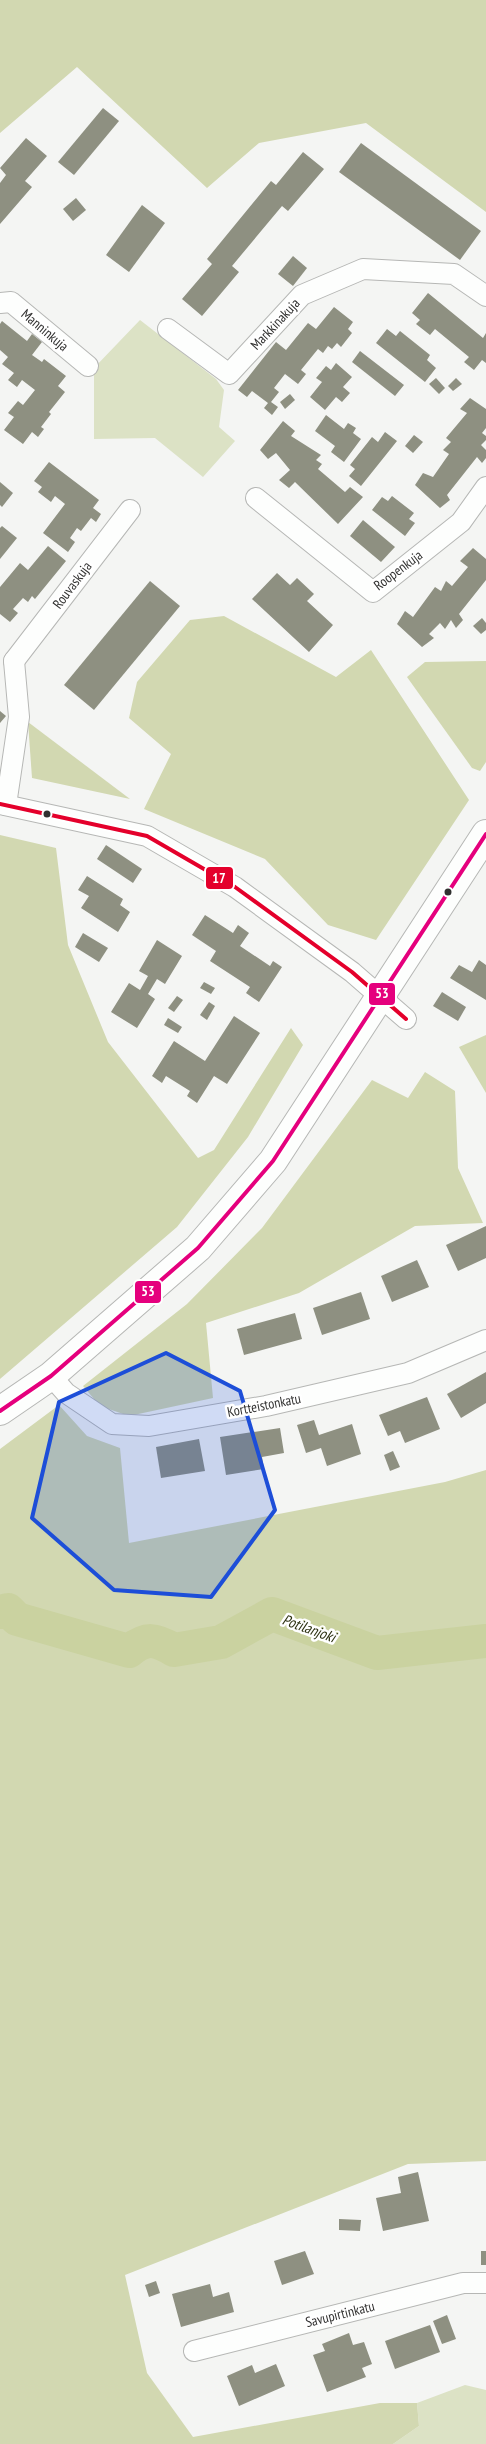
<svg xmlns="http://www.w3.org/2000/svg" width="486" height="2444" viewBox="0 0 486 2444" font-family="'PT Sans Narrow',sans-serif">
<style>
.green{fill:#dce2c5}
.forest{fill:#d2d8b1}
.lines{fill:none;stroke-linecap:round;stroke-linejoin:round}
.river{stroke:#cad2a0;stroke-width:34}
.building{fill:#8e9081}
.street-casing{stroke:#b6b7b5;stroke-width:22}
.secondary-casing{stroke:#b6b7b5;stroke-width:30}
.street{stroke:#fdfefd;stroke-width:20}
.secondary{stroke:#fdfefd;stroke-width:28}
.bus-1-casing{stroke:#fff;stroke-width:8}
.bus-2-casing{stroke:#fff;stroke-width:8}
.bus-1{stroke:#e4002b;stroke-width:4}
.bus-2{stroke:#e5007d;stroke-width:4}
.marked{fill:#1d4ed8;fill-opacity:0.2;stroke:#1d4ed8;stroke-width:4;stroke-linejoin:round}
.bus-dot{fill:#313130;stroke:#fff;stroke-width:2}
.labels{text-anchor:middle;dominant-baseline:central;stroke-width:5;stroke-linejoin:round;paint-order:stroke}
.street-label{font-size:14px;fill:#313130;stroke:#fff}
.water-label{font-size:15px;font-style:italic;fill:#2e3213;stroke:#fff}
.line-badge{stroke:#fff;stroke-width:2}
.badge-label{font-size:14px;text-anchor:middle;font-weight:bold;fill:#fff}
</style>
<rect width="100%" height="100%" fill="#f4f5f3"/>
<g class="green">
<path d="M140,320l76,59 8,11 -5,37 16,14 -32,36 -48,-39 -61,1v-71z"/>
<path d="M465,2385l21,5v54h-93l26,-18 -2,-23z"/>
</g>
<g class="forest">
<path d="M0,0h486v212l-120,-89 -107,20 -52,45 -130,-121 -77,66z"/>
<path d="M224,616l112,61 35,-27 98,150 -93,140 -48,-15 -63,-66 -121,-50 27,-55 -42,-36 8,-36 53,-62z"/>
<path d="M486,661v101l-6,9 -8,-3 -65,-91 18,-15z"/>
<path d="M28,722l102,77 -98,-21z"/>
<path d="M0,835l56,13 12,97 40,97 90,116 16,-8 77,-122 12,17 -55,92 -71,90 -177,152z"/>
<path d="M486,1035v58l-27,-46z"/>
<path d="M425,1072l30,19 3,77 25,55 -68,3 -116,67 -93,30 7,75 -84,18 -29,-10 -17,-20 104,-82 75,-76 110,-148 36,18z"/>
<path d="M59,1405l28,31 33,12 9,95 316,-61 41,-12v691l-78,3 -283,111 22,98 46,64 187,-34h37l2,23 -26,18h-393v-995z"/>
</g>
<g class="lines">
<path class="river" d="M0,1612l8,-2 9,9 112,32c18,-14 26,-12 45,-1l47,-8 51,-28 105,39 109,-12"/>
</g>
<g class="building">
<path d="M103,108l16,13 -45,54 -16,-13z"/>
<path d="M26,138l21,18 -22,25 7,6 -32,37v-41l6,-8 -6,-7z"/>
<path d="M361,143l120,88 -21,29 -121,-88z"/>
<path d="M303,152l21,17 -36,42 -6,-5 -50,60 7,6 -37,44 -20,-17 30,-35 -5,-5 64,-78 5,4z"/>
<path d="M76,198l10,12 -13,11 -10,-12z"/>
<path d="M142,205l23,18 -36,49 -23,-17z"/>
<path d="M293,256l14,12 -14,18 -15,-12z"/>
<path d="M428,293l55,45 3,-5v30l-4,-3 -8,10 -10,-8 5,-5 -34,-28 -5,6 -14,-11 4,-4 -8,-7z"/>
<path d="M334,307l19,15 -5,7 4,4 -11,14 -4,-4 -5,6 -4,-3 -5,7 -5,-4 -17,21 5,4 -8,10 -13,-10 -11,14 5,4 -8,10 7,5 -6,8 -8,-7 4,-5 -16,-12 -5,6 -9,-7 38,-48 10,8 22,-27 8,6z"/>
<path d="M2,321l25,20 5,-7 10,8 -10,13 10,7 2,-3 22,17 -8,10 7,6 -16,20 2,2 -10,13 3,2 -6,8 -6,-5 -9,12 -19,-14 10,-13 -6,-4 10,-12 5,4 12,-15 -13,-10 -5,7 -9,-7 6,-7 -12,-9 6,-7 -8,-7v-26z"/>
<path d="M387,329l9,7 4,-5 30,24 -3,5 9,8 -11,14 -49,-39z"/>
<path d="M360,351l44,34 -9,11 -43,-34z"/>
<path d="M336,363l16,14 -9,10 7,6 -8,9 -6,-5 -11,13 -15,-13 12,-15 -6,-4 10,-12 5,4z"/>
<path d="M436,378l9,10 -6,6 -10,-10z"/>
<path d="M456,378l6,6 -9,7 -5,-5z"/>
<path d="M290,394l5,6 -10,9 -5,-7z"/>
<path d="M470,398l16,11v19l-4,5 4,3v4l-5,5 5,5v8l-4,5 -5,-6 -30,38 3,5 -10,8 -25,-23 8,-12 10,4 16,-23 -6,-4 8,-8 -5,-4 21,-25 -7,-4z"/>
<path d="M326,415l18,14 4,-6 8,5 -3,5 8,6 -17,23 -13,-10 4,-6 -20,-15z"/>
<path d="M283,421l12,10 -4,5 30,19 -5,5 6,4 -4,5 27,23 5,-5 13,10 -25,27 -43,-42 -6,6 -10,-8 11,-10 -14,-17 -8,6 -8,-9z"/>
<path d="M385,432l12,9 -36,45 -12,-10 6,-7 -5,-4 22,-28 6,5z"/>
<path d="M414,435l9,7 -10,11 -8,-7z"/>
<path d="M49,462l50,38 -6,8 8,6 -5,8 -5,-4 -10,13 -4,-3 -7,10 5,4 -7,10 -25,-19 22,-29 -10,-8 -4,6 -13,-10 4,-5 -8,-6z"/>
<path d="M0,482l13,11 -11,14 -2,-2z"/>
<path d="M392,496l22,17 -5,6 6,4 -10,13 -33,-26 10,-13 6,4z"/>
<path d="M363,520l32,27 -14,15 -31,-26z"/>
<path d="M2,526l15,12 -17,21v-31z"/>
<path d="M48,546l18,15 -31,38 -3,-3 -4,6 -5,-4 -10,11 5,4 -8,9 -10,-8v-27l20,-24 8,7z"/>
<path d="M473,548l13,11v21l-27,34 4,6 -7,8 -5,-8 -6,9 -5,-6 -11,11 5,4 -12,9 -25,-23 8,-13 8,6 22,-30 6,4 5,-10 6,5 16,-19 -8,-6z"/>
<path d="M277,573l13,12 7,-7 17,16 -7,7 26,24 -24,27 -57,-53z"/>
<path d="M150,581l30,25 -86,104 -30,-25z"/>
<path d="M482,618l4,5v7l-5,4 -8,-8z"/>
<path d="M0,711l6,5 -6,7z"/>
<path d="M106,845l36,24 -9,14 -36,-24z"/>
<path d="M87,876l36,23 -3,6 10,7 -12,20 -37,-24 8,-12 -11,-6z"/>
<path d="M205,915l28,18 5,-8 11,8 -9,13 30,20 3,-5 9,6 -23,35 -13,-9 4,-6 -40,-26 6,-10 -24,-16z"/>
<path d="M83,933l25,15 -9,14 -24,-15z"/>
<path d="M157,940l25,16 -17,28 -8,-5 -9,15 7,5 -18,29 -26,-16 18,-29 11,7 8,-14 -9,-5z"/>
<path d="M479,960l7,5v35l-36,-22 9,-13 13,7z"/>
<path d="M204,982l11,6 -4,6 -11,-6z"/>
<path d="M442,992l24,15 -8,14 -25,-15z"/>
<path d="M177,996l6,4 -9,12 -6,-4z"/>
<path d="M209,1002l6,4 -8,14 -7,-5z"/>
<path d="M234,1016l26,17 -33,51 -13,-8 -17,27 -10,-7 3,-5 -24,-15 -4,7 -10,-7 22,-35 31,20z"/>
<path d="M168,1018l14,9 -4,6 -14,-8z"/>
<path d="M486,1226v32l-28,13 -12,-26z"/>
<path d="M417,1260l12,27 -37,15 -11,-26z"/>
<path d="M361,1292l9,27 -48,16 -9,-27z"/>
<path d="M295,1313l7,26 -58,16 -7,-26z"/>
<path d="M486,1372v31l-25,15 -14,-24z"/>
<path d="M427,1397l13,32 -35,14 -5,-12 -12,5 -9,-21z"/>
<path d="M314,1420l5,15 33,-11 9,30 -34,12 -6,-18 -15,5 -9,-28z"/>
<path d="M280,1428l4,25 -22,4 2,12 -38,6 -6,-38z"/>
<path d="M199,1439l6,32 -44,7 -5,-31z"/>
<path d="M393,1451l7,16 -10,4 -6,-16z"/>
<path d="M418,2172l11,49 -46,10 -7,-33 25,-5 -3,-16z"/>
<path d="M339,2219l22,1 -1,11 -21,-1z"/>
<path d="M305,2251l9,23 -32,11 -8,-24z"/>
<rect x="481" y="2251" width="5" height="14"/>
<path d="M156,2281l4,12 -11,4 -4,-12z"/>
<path d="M210,2284l3,13 16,-5 5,20 -53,15 -9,-33z"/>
<path d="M447,2315l9,24 -14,5 -9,-23z"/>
<path d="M430,2325l10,27 -45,17 -10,-28z"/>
<path d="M349,2333l4,12 11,-3 8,22 -10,4 4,9 -39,15 -14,-37 12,-4 -3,-7z"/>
<path d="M276,2364l9,22 -46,20 -12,-30 25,-11 3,8z"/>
</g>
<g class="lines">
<g class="street-casing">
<g id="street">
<path d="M0,303l11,-1 77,64"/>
<path d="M168,329l61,45 73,-79 61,-26 91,5 32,22"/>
<path d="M256,498l117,94 88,-70 25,-35"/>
<path d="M14,661l116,-151"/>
<path d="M0,804l147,32 88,51 117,85 54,47"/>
<path d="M6,805l13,-88 -5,-56"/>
<path d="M51,1376l15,17 46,31 37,2 117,-20 142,-33 78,-33"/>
<path d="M194,2351l269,-68h23"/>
</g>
</g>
<g class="secondary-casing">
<path id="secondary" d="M0,1411l51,-35 147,-128 75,-87 213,-327"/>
</g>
<use href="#street" class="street"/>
<use href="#secondary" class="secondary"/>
<g class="bus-1-casing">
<path id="bus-1" d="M0,804l147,32 88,51 117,85 54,47"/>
</g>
<g class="bus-2-casing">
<path id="bus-2" d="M0,1411l51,-35 147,-128 75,-87 213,-327"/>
</g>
<use href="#bus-1" class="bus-1"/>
<use href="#bus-2" class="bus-2"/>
</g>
<path class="marked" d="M166,1353l74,38 35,119 -64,87 -97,-7 -82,-72 27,-116z"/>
<g class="bus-dot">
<circle cx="47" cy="814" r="4.5"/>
<circle cx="448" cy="892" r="4.5"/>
</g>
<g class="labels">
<g class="street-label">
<text transform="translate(275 324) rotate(-47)">Markkinakuja</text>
<text transform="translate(45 330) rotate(40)">Manninkuja</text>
<text transform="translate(398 570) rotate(-37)">Roopenkuja</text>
<text transform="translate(72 585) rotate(-53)">Rouvaskuja</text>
<text transform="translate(264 1405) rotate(-11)">Kortteistonkatu</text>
<text transform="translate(340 2314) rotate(-14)">Savupirtinkatu</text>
</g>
<g class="water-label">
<text transform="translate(309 1628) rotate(20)">Potilanjoki</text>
</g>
</g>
<g class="line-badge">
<rect x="205" y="866" width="29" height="24" rx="5" fill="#e4002b"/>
<rect x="368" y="982" width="28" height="24" rx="5" fill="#e5007d"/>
<rect x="134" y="1280" width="28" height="24" rx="5" fill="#e5007d"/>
</g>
<g class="badge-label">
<text x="219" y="883">17</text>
<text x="382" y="998">53</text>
<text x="148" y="1296">53</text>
</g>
</svg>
